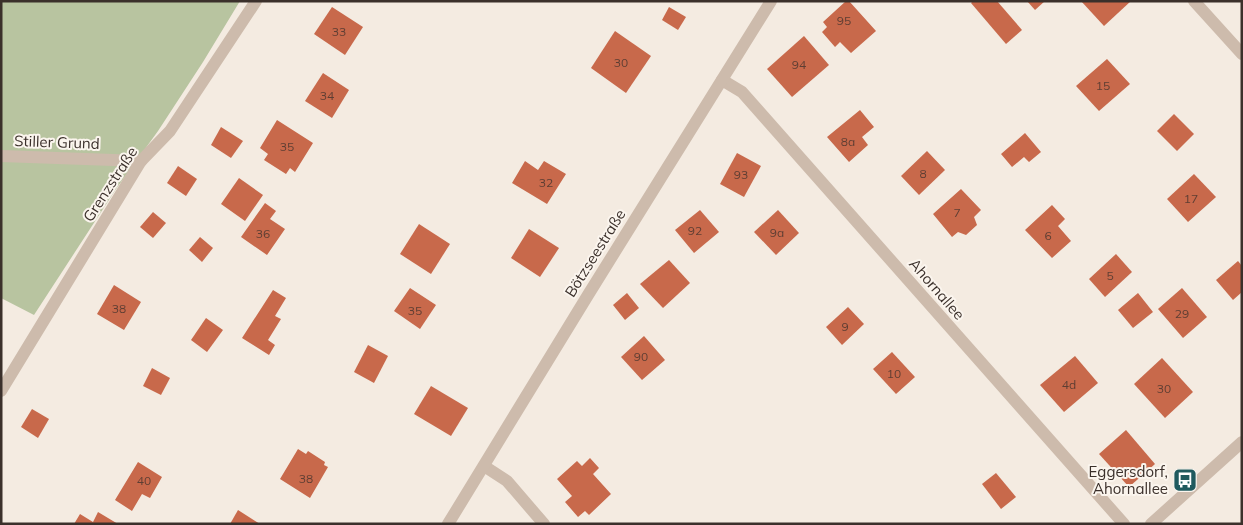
<svg xmlns="http://www.w3.org/2000/svg" width="1243" height="525" viewBox="0 0 1243 525" font-family="Mulish,sans-serif">
<style>
.green{fill:#b8c4a0}
.building{fill:#c8694b}
.lines{fill:none;stroke-linecap:round;stroke-linejoin:round}
.street{stroke:#cdbbac;stroke-width:12}
.labels{text-anchor:middle;dominant-baseline:central;stroke-width:4;stroke-linejoin:round;paint-order:stroke}
.number-label{font-size:12px;fill:#5e3e33}
.street-label{font-size:15px;fill:#3b302b;stroke:#fbf5ee}
.poi-label{font-size:15px;fill:#3b302b;stroke:#fbf5ee;text-anchor:end}
</style>
<rect width="100%" height="100%" fill="#f4ebe1"/>
<path class="green" d="M1,1h239l-37,61 -45,69 -42,58 -82,126 -33,-17z"/>
<g class="building">
<path d="M846,1h3l27,30 -25,22 -11,-11 -5,5 -13,-15 5,-5 -4,-5z"/>
<path d="M973,1h24l25,29 -16,14 -35,-41z"/>
<path d="M1027,1h18l-10,9z"/>
<path d="M1081,1h50l-27,25z"/>
<path d="M332,7l31,20 -18,28 -31,-21z"/>
<path d="M669,7l17,10 -8,13 -16,-10z"/>
<path d="M615,31l36,25 -25,37 -35,-25z"/>
<path d="M804,36l25,29 -37,32 -25,-28z"/>
<path d="M1107,59l23,25 -31,27 -23,-25z"/>
<path d="M323,73l26,17 -17,28 -27,-17z"/>
<path d="M860,110l14,17 -12,10 6,8 -19,17 -22,-25z"/>
<path d="M1174,114l20,20 -17,17 -20,-20z"/>
<path d="M277,120l36,23 -18,29 -5,-4 -4,6 -22,-14 4,-6 -8,-6z"/>
<path d="M221,127l22,14 -12,17 -20,-13z"/>
<path d="M1025,133l16,19 -12,10 -5,-5 -12,10 -11,-13z"/>
<path d="M927,151l18,19 -26,25 -18,-19z"/>
<path d="M737,153l24,13 -17,31 -24,-13z"/>
<path d="M525,161l13,9 6,-9 22,13 -19,30 -35,-21z"/>
<path d="M178,166l19,13 -11,17 -19,-13z"/>
<path d="M1194,174l22,23 -28,25 -21,-23z"/>
<path d="M239,178l24,17 -18,26 -24,-17z"/>
<path d="M961,189l20,21 -7,7 3,8 -11,10 -8,-3 -6,5 -19,-23z"/>
<path d="M265,203l11,8 -6,8 15,10 -18,26 -26,-18z"/>
<path d="M1052,205l13,14 -7,7 13,15 -19,17 -27,-28z"/>
<path d="M700,210l19,22 -25,21 -19,-23z"/>
<path d="M778,210l21,23 -23,22 -22,-23z"/>
<path d="M153,212l13,11 -13,15 -13,-11z"/>
<path d="M419,224l31,20 -19,30 -31,-20z"/>
<path d="M529,229l30,19 -19,29 -29,-19z"/>
<path d="M200,237l13,11 -11,14 -13,-12z"/>
<path d="M1116,254l16,18 -27,25 -16,-18z"/>
<path d="M669,260l21,23 -27,25 -23,-24z"/>
<path d="M1238,261l4,5v26l-9,8 -17,-20z"/>
<path d="M114,285l27,17 -17,28 -27,-16z"/>
<path d="M410,288l26,17 -16,24 -26,-18z"/>
<path d="M1182,288l25,29 -24,21 -25,-29z"/>
<path d="M273,290l13,8 -11,18 6,3 -13,21 7,5 -6,10 -27,-17z"/>
<path d="M627,293l12,15 -14,12 -12,-15z"/>
<path d="M1138,293l15,19 -20,16 -15,-18z"/>
<path d="M848,307l16,17 -22,21 -16,-18z"/>
<path d="M206,318l17,12 -16,22 -16,-12z"/>
<path d="M644,336l21,24 -23,20 -21,-23z"/>
<path d="M368,345l20,11 -14,27 -20,-11z"/>
<path d="M892,352l23,25 -19,17 -23,-25z"/>
<path d="M1075,356l23,27 -34,29 -24,-27z"/>
<path d="M1162,358l31,34 -28,26 -31,-34z"/>
<path d="M152,368l18,10 -9,17 -18,-9z"/>
<path d="M431,386l37,22 -17,28 -37,-22z"/>
<path d="M32,409l17,10 -11,19 -17,-11z"/>
<path d="M1126,430l29,34 -26,23 -30,-33z"/>
<path d="M298,449l8,5 2,-3 17,11 -1,3 4,2 -18,31 -30,-19z"/>
<path d="M590,458l9,10 -6,6 18,20 -22,21 -4,-4 -7,6 -13,-15 7,-6 -15,-17 20,-18 5,5z"/>
<path d="M138,462l24,15 -12,21 -8,-4 -10,17 -17,-11z"/>
<path d="M996,473l20,24 -15,12 -19,-25z"/>
<path d="M238,510l22,14h-30z"/>
<path d="M98,512l20,12h-44l6,-10 13,8z"/>
</g>
<g class="lines">
<g class="street">
<path d="M1194,1l48,53"/>
<path d="M722,80l20,12 382,432"/>
<path d="M1,156l140,5"/>
<path d="M1,391l140,-230 29,-30 86,-130"/>
<path d="M484,466l23,15 37,43"/>
<path d="M448,524l140,-229 183,-294"/>
<path d="M1151,524l91,-82"/>
</g>
</g>
<defs>
<g id="bus-square" transform="scale(1.25)"><rect x="-9" y="-9" width="18" height="18" rx="4" fill="#1f5a5e" stroke="#fbf5ee"/><path d="M-5-6H5V4H4V6H2V4H-2V6H-4V4H-5ZM-3.5-4V0h7V-4ZM-3.5 1.2v1.5H-2V1.2ZM2 1.2v1.5H3.5V1.2Z" fill="#fff"/></g>
</defs>
<g fill-rule="evenodd">
<use href="#bus-square" x="1185" y="480"/>
</g>
<g class="labels">
<g class="number-label">
<text x="844" y="20">95</text>
<text x="339" y="31">33</text>
<text x="621" y="62">30</text>
<text x="799" y="64">94</text>
<text x="1103" y="85">15</text>
<text x="327" y="95">34</text>
<text x="848" y="141">8a</text>
<text x="287" y="146">35</text>
<text x="923" y="173">8</text>
<text x="741" y="174">93</text>
<text x="546" y="182">32</text>
<text x="1191" y="198">17</text>
<text x="957" y="212">7</text>
<text x="695" y="230">92</text>
<text x="777" y="232">9a</text>
<text x="263" y="233">36</text>
<text x="1048" y="235">6</text>
<text x="1110" y="275">5</text>
<text x="119" y="308">38</text>
<text x="415" y="310">35</text>
<text x="1182" y="313">29</text>
<text x="845" y="326">9</text>
<text x="641" y="356">90</text>
<text x="894" y="373">10</text>
<text x="1069" y="384">4d</text>
<text x="1164" y="388">30</text>
<text x="306" y="478">38</text>
<text x="144" y="480">40</text>
</g>
<g class="street-label">
<text transform="translate(57 142) rotate(2)">Stiller Grund</text>
<text transform="translate(110 184) rotate(-57)">Grenzstraße</text>
<text transform="translate(595 253) rotate(-58)">Bötzseestraße</text>
<text transform="translate(937 289) rotate(49)">Ahornallee</text>
</g>
<g class="poi-label">
<text x="1168" y="471">Eggersdorf,<tspan x="1168" dy="17">Ahornallee</tspan></text>
</g>
</g>
<rect width="1243" height="525" fill="none" stroke="#3b302b" stroke-width="5"/>
</svg>
